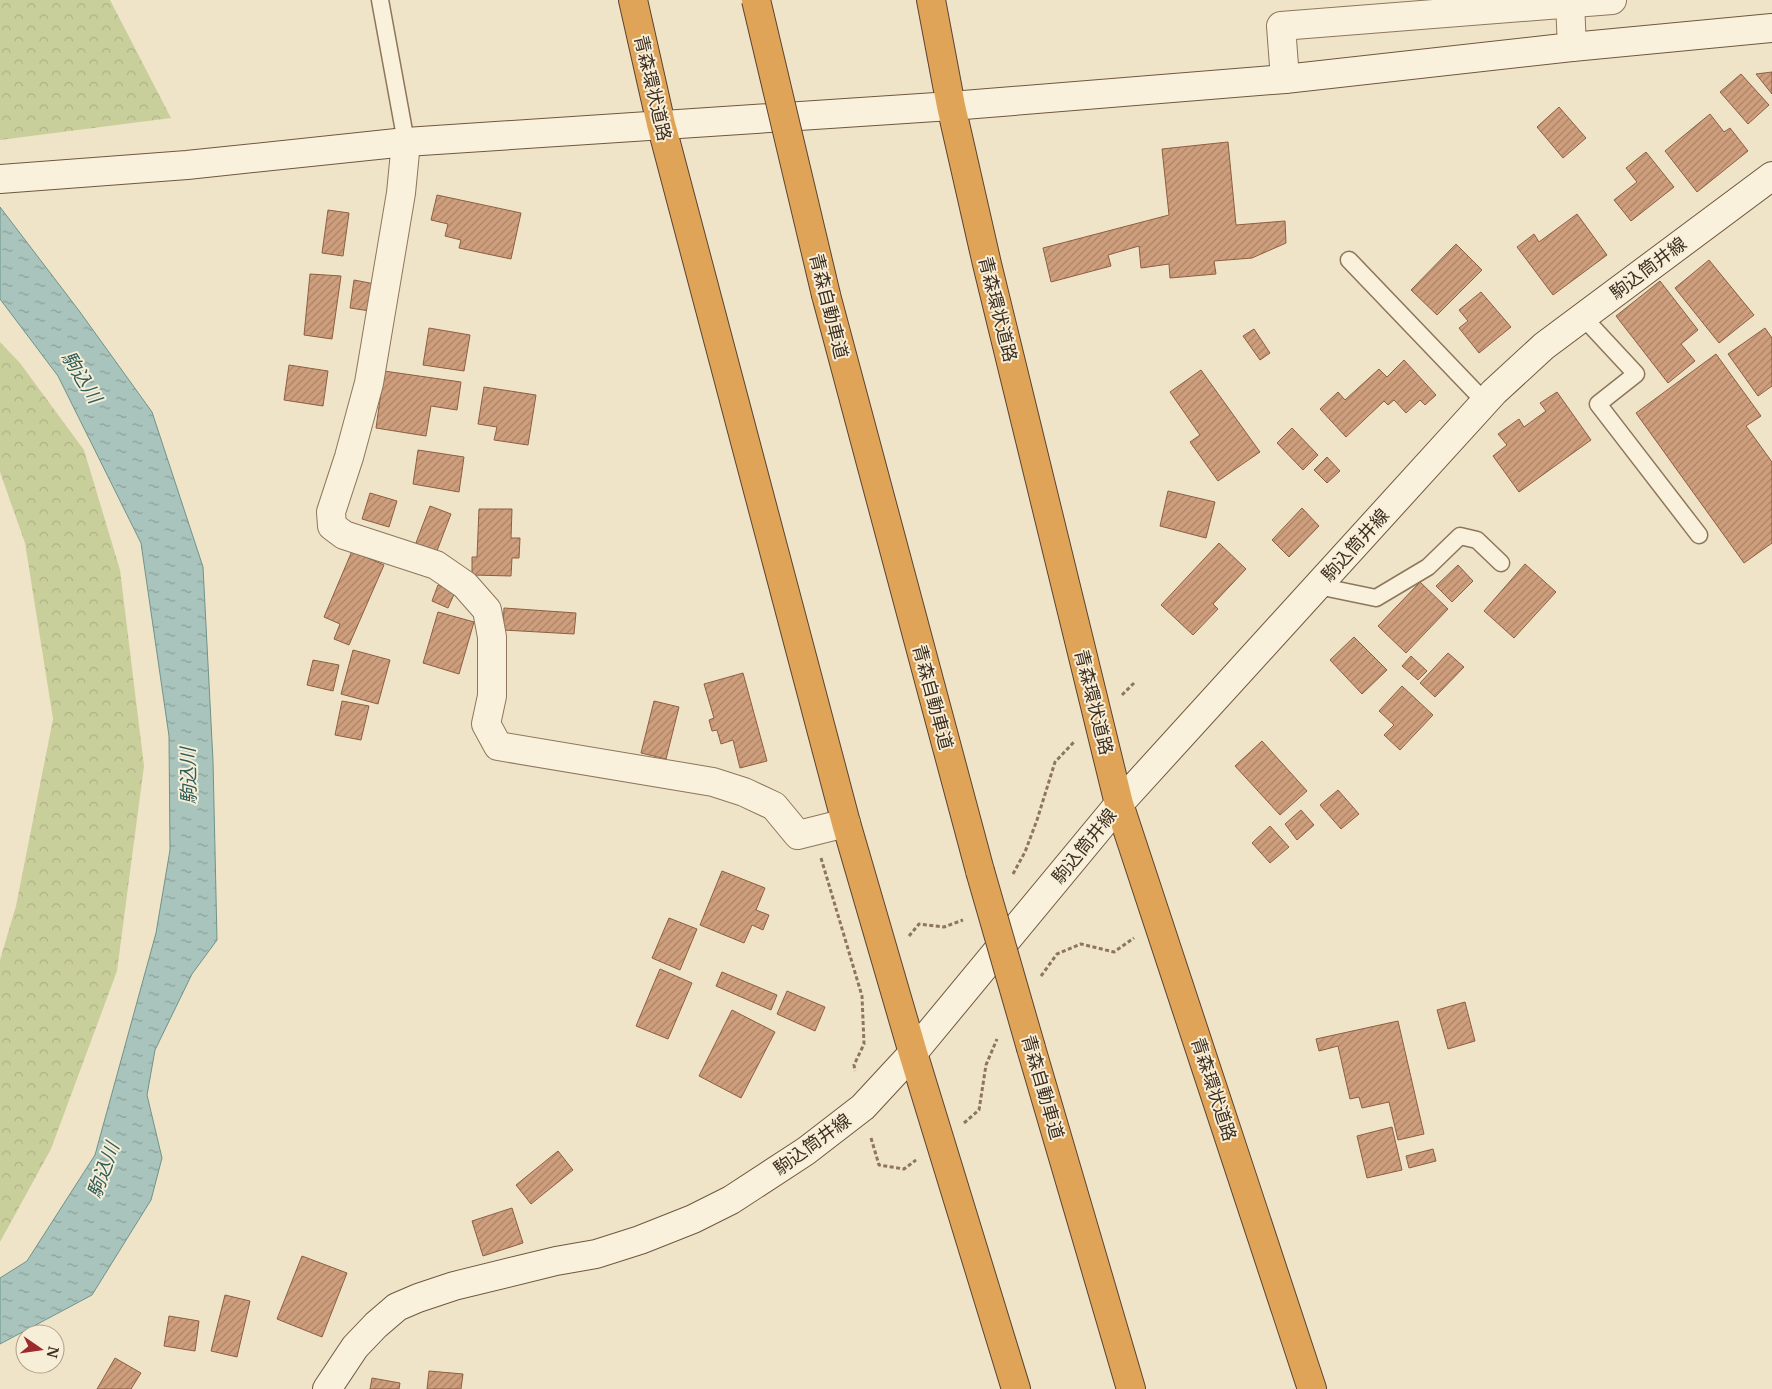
<svg xmlns="http://www.w3.org/2000/svg" width="1772" height="1389" viewBox="0 0 1772 1389" font-family="Merriweather,'Noto Sans JP',serif">
<style>
.forest{fill:url(#forest-crowns)}
.water{fill:url(#water-ripples);stroke:#6f938a}
.building{fill:url(#building-hatch);stroke:#8d5f41}
.lines{fill:none;stroke-linecap:round;stroke-linejoin:round}
.lane-casing{stroke:#8d765c;stroke-width:19}
.street-casing{stroke:#8d765c;stroke-width:30}
.secondary-casing{stroke:#6f573f;stroke-width:30}
.highway-casing{stroke:#5b4430;stroke-width:30}
.path{stroke:#8d765c;stroke-width:3;stroke-dasharray:4 2.5;stroke-linecap:butt}
.lane{stroke:#faf1dc;stroke-width:16}
.street{stroke:#faf1dc;stroke-width:28}
.secondary{stroke:#faf1dc;stroke-width:28}
.highway{stroke:#e0a458;stroke-width:28}
.highway-bridge-casing{stroke:#5b4430;stroke-width:30;stroke-linecap:butt}
.highway-bridge{stroke:#e0a458;stroke-width:28}
.labels{text-anchor:middle;dominant-baseline:central;stroke-width:4;stroke-linejoin:round;paint-order:stroke}
.street-label{font-size:18px;fill:#3d2e20;stroke:#f7eed8}
.water-label{font-size:19px;font-style:italic;fill:#2f5d5a;stroke:#f7eed8}
</style>
<defs>
<pattern id="forest-crowns" width="20" height="18" patternUnits="userSpaceOnUse" patternTransform="scale(1.25)"><rect width="20" height="18" fill="#c9cf9b"/><path d="M2 6a3 3 0 1 1 6 0M12 15a3 3 0 1 1 6 0" fill="none" stroke="#aeb285"/></pattern>
<pattern id="water-ripples" width="26" height="14" patternUnits="userSpaceOnUse" patternTransform="scale(1.25)"><rect width="26" height="14" fill="#a9c4bc"/><path d="M2 4q2-2 4 0t4 0M15 11q2-2 4 0t4 0" fill="none" stroke="#8ba098"/></pattern>
<pattern id="building-hatch" width="6" height="6" patternUnits="userSpaceOnUse" patternTransform="scale(1.25)"><rect width="6" height="6" fill="#cf9f7d"/><path d="M-1 1l2-2M0 6l6-6M5 7l2-2" fill="none" stroke="#a98266"/></pattern>
</defs>
<rect width="100%" height="100%" fill="#f0e4c8"/>
<g class="forest">
<path d="M0,0h110l61,118 -171,22z"/>
<path d="M0,342l20,21 64,87 36,120 24,196 -27,205 -66,178 -51,93v-282l16,-54 37,-187 -28,-176 -25,-71z"/>
</g>
<path class="water" d="M0,207l80,105 72,100 51,155 10,194 4,179 -25,34 -37,76 -8,45 15,63 -11,42 -59,95 -92,49v-66l27,-17 68,-106 61,-222 14,-83 -1,-114 -28,-193 -83,-167 -58,-77z"/>
<g class="building">
<path d="M1772,72v22l-16,-20z"/>
<path d="M1741,74l28,31 -21,19 -28,-32z"/>
<path d="M1559,107l27,31 -23,20 -26,-31z"/>
<path d="M1710,114l14,18 6,-4 18,23 -51,41 -32,-41z"/>
<path d="M1228,142l8,83 49,-4 1,22 -34,15 -38,3 2,13 -46,4 -1,-14 -28,4 -2,-22 -31,9 3,11 -60,16 -8,-34 126,-33 -7,-66z"/>
<path d="M1646,152l28,35 -43,34 -17,-21 23,-18 -11,-14z"/>
<path d="M437,195l84,18 -10,46 -52,-11 2,-8 -16,-4 3,-12 -17,-4z"/>
<path d="M328,210l21,3 -6,43 -21,-3z"/>
<path d="M1577,214l30,41 -54,40 -36,-48 17,-13 5,8z"/>
<path d="M1456,244l26,26 -45,45 -26,-25z"/>
<path d="M1709,260l45,55 -35,28 -44,-55z"/>
<path d="M310,274l31,2 -9,63 -28,-4z"/>
<path d="M354,280l21,4 -5,27 -20,-3z"/>
<path d="M1660,281l38,49 -17,14 14,17 -27,22 -52,-67z"/>
<path d="M1481,292l30,35 -32,26 -20,-25 9,-7 -9,-11z"/>
<path d="M429,328l41,7 -6,36 -41,-6z"/>
<path d="M1765,328l7,10v48l-14,10 -30,-42z"/>
<path d="M1254,329l16,24 -10,7 -17,-24z"/>
<path d="M1716,354l45,62 -15,10 26,36v81l-28,20 -108,-150z"/>
<path d="M1404,360l32,35 -11,10 -5,-5 -14,13 -12,-13 -6,5 -4,-4 -38,36 -26,-28 18,-17 7,8 34,-31 8,8z"/>
<path d="M289,365l39,6 -5,35 -39,-6z"/>
<path d="M1201,370l59,82 -42,29 -28,-39 10,-7 -30,-43z"/>
<path d="M384,371l77,11 -4,28 -26,-4 -5,30 -50,-8z"/>
<path d="M484,387l52,8 -8,50 -34,-5 3,-13 -19,-3z"/>
<path d="M1557,392l34,48 -72,52 -26,-36 14,-11 -9,-11 21,-15 5,8 22,-16 -6,-8z"/>
<path d="M1292,428l26,27 -15,15 -26,-27z"/>
<path d="M418,450l46,7 -5,35 -46,-8z"/>
<path d="M1327,457l13,14 -13,12 -13,-13z"/>
<path d="M1168,491l47,11 -9,36 -46,-12z"/>
<path d="M370,493l27,8 -8,26 -27,-8z"/>
<path d="M430,506l21,8 -16,42 -21,-8z"/>
<path d="M1302,508l17,18 -30,31 -17,-17z"/>
<path d="M479,509h33l-1,29h9l-1,20h-7l-1,18 -39,-1v-18h5z"/>
<path d="M1219,543l27,26 -33,35 5,5 -25,26 -32,-30z"/>
<path d="M352,551l32,14 -35,80 -15,-6 6,-15 -16,-7z"/>
<path d="M1525,564l31,28 -42,46 -30,-27z"/>
<path d="M1458,565l15,16 -21,21 -16,-16z"/>
<path d="M1420,582l28,27 -42,44 -28,-27z"/>
<path d="M438,585l17,7 -7,16 -16,-7z"/>
<path d="M504,608l72,5 -2,21 -71,-4z"/>
<path d="M438,612l36,10 -15,52 -36,-11z"/>
<path d="M1354,637l33,33 -25,24 -32,-34z"/>
<path d="M353,650l37,10 -12,44 -37,-10z"/>
<path d="M1448,653l16,14 -29,30 -15,-14z"/>
<path d="M1411,656l16,15 -9,9 -16,-14z"/>
<path d="M313,660l26,5 -6,26 -26,-6z"/>
<path d="M743,673l24,88 -27,7 -7,-28 -12,4 -4,-14 -5,1 -3,-11 5,-2 -10,-34z"/>
<path d="M1402,686l31,29 -33,35 -16,-15 10,-10 -15,-14z"/>
<path d="M342,701l27,5 -8,34 -26,-5z"/>
<path d="M654,701l25,6 -13,52 -25,-6z"/>
<path d="M1262,741l45,50 -27,24 -45,-49z"/>
<path d="M1338,790l21,24 -18,15 -21,-24z"/>
<path d="M1301,810l13,15 -17,15 -12,-16z"/>
<path d="M1270,826l19,21 -19,16 -18,-20z"/>
<path d="M722,871l43,17 -9,22 13,5 -6,15 -11,-5 -8,18 -44,-18z"/>
<path d="M669,918l28,11 -17,41 -28,-12z"/>
<path d="M660,969l32,14 -24,56 -32,-13z"/>
<path d="M722,972l55,23 -6,15 -55,-24z"/>
<path d="M787,991l38,16 -10,24 -38,-17z"/>
<path d="M1465,1002l10,39 -27,8 -11,-39z"/>
<path d="M732,1010l43,22 -34,66 -42,-22z"/>
<path d="M1398,1021l26,113 -26,6 -9,-38 -27,6 -3,-11 -9,2 -12,-53 -19,5 -3,-12z"/>
<path d="M1392,1127l10,43 -35,8 -10,-42z"/>
<path d="M1433,1149l3,12 -27,7 -3,-12z"/>
<path d="M558,1151l15,19 -42,34 -15,-19z"/>
<path d="M512,1208l11,35 -40,13 -11,-35z"/>
<path d="M302,1256l45,17 -25,64 -45,-18z"/>
<path d="M225,1295l25,6 -13,56 -26,-6z"/>
<path d="M169,1316l30,5 -4,30 -31,-5z"/>
<path d="M115,1358l26,15 -10,16h-34z"/>
<path d="M429,1371l34,3 -2,15h-34z"/>
<path d="M372,1378l28,5 -1,6h-29z"/>
</g>
<g class="lines">
<g class="lane-casing">
<g id="lane">
<path d="M380,0l26,142"/>
<path d="M1349,260l136,142"/>
<path d="M1583,317l53,57 -38,30 101,131"/>
<path d="M1318,586l58,12 52,-31 32,-31 17,4 24,23"/>
</g>
</g>
<g class="street-casing">
<g id="street">
<path d="M1570,3l2,44"/>
<path d="M1285,79l-4,-53 331,-26"/>
<path d="M406,142l-5,51 -32,190 -20,74 -18,55 1,14 12,9 92,30 29,20 22,25 5,27v59l-6,28 12,22 215,36 31,10 30,14 24,29 48,-12"/>
</g>
</g>
<g class="secondary-casing">
<g id="secondary">
<path d="M0,179l187,-14 219,-23 545,-36 334,-27 287,-32 200,-19"/>
<path d="M327,1389l28,-42 21,-22 21,-18 21,-9 36,-12 102,-25 40,-7 44,-14 53,-21 38,-19 75,-49 57,-44 50,-54 206,-249 375,-412 50,-46 228,-170"/>
</g>
</g>
<g class="highway-casing">
<g id="highway">
<path d="M633,0l28,124 185,699 67,230 103,336"/>
<path d="M931,0l20,106 36,158 132,540 193,585"/>
<path d="M826,295l154,576"/>
<path d="M1031,1048l100,341"/>
</g>
</g>
<g class="path">
<path d="M1122,695l12,-12"/>
<path d="M821,858l41,138 2,48 -10,21 1,6"/>
<path d="M1013,874l12,-22 12,-32 18,-58 19,-20"/>
<path d="M909,936l10,-12 25,3 19,-7"/>
<path d="M1041,976l16,-22 24,-10 33,8 20,-14"/>
<path d="M964,1123l15,-13 7,-45 11,-26"/>
<path d="M871,1138l8,27 25,4 12,-9"/>
</g>
<use href="#lane" class="lane"/>
<use href="#street" class="street"/>
<use href="#secondary" class="secondary"/>
<use href="#highway" class="highway"/>
<g class="highway-bridge-casing">
<g id="highway-bridge">
<path d="M756,0l70,295"/>
<path d="M980,871l51,177"/>
</g>
</g>
<use href="#highway-bridge" class="highway-bridge"/>
</g>
<g class="labels">
<g class="street-label">
<text transform="translate(653 88) rotate(77)">青森環状道路</text>
<text transform="translate(1648 268) rotate(-37)">駒込筒井線</text>
<text transform="translate(829 306) rotate(76)">青森自動車道</text>
<text transform="translate(998 309) rotate(76)">青森環状道路</text>
<text transform="translate(1355 545) rotate(-48)">駒込筒井線</text>
<text transform="translate(933 697) rotate(75)">青森自動車道</text>
<text transform="translate(1094 702) rotate(76)">青森環状道路</text>
<text transform="translate(1084 846) rotate(-51)">駒込筒井線</text>
<text transform="translate(1043 1087) rotate(74)">青森自動車道</text>
<text transform="translate(1214 1089) rotate(72)">青森環状道路</text>
<text transform="translate(812 1144) rotate(-36)">駒込筒井線</text>
</g>
<g class="water-label">
<text transform="translate(82 377) rotate(58)">駒込川</text>
<text transform="translate(188 776) rotate(-91)">駒込川</text>
<text transform="translate(103 1170) rotate(-70)">駒込川</text>
</g>
</g>
<g transform="translate(40 1349) rotate(103)"><circle r="24" fill="#f7eed8" stroke="#ada18e"/>
<path d="M0-4L9 19L0 12L-9 19Z" fill="#9e2a2b"/>
<text y="-8" font-size="14" font-weight="bold" text-anchor="middle" fill="#3d2e20">N</text>
</g>
</svg>
